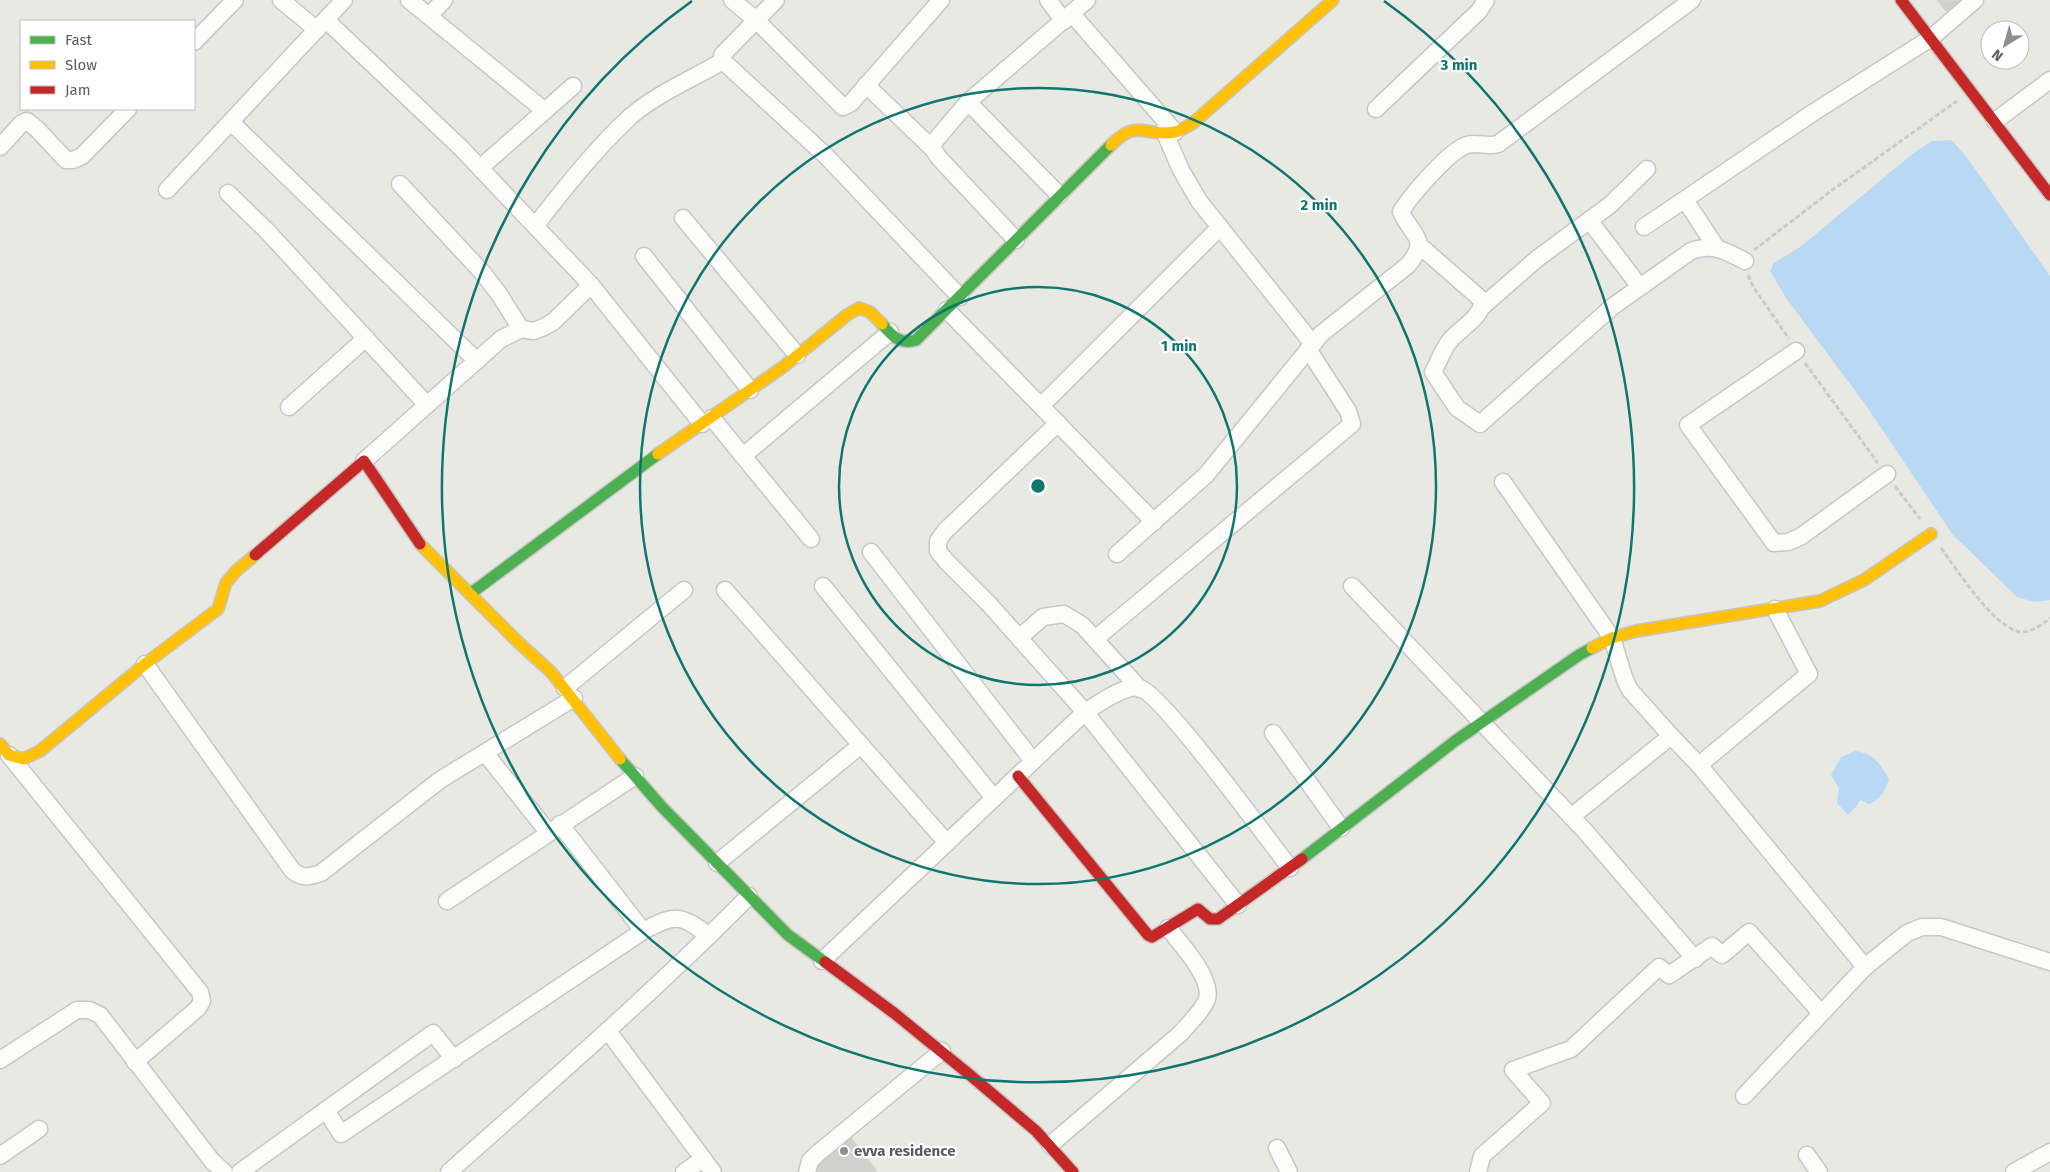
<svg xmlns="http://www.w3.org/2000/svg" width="2050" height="1172" viewBox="0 0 2050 1172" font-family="'Fira Sans',sans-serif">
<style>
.water{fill:#b8d8f4}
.building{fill:#d0d0cd;stroke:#d8d7d3}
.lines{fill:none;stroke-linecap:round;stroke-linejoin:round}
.street-casing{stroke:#c6c7c6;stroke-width:19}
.fast-casing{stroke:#c5c6c4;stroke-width:14}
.slow-casing{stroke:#c5c6c4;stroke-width:14}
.jam-casing{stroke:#c5c6c4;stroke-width:14}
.path{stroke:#c7cbc9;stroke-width:3;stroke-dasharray:5 2.5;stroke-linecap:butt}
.street{stroke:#fcfcfb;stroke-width:16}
.fast{stroke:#4caf50;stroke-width:11}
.slow{stroke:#ffc107;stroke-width:11}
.jam{stroke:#c62828;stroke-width:11}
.ring{fill:none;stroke:#0f766e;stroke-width:2.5}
.poi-dot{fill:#8c8e90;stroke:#fff;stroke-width:2}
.labels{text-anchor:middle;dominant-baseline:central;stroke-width:4.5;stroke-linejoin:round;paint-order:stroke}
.poi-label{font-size:15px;font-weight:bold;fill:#5a5d62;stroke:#fff;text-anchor:start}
.centre{fill:#0f766e;stroke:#fff;stroke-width:2.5}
.ring-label{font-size:15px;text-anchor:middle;font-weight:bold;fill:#0f766e;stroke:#fff;stroke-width:4.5;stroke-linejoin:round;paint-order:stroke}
</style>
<rect width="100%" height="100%" fill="#e9e9e4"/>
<g class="water">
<path d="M1951,140l15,16 84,120v324l-16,2 -17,-5 -64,-62 -88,-131 -79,-106 -16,-27 4,-8 26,-16 115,-95 17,-11z"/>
<path d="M1855,751c19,3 24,11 34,28 -4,12 -8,20 -20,25l-9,-4 -4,7 -8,8 -11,-12 2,-15 -8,-13 10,-18z"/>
</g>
<g class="building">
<path d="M1937,0h26l-17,12z"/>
<path d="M848,1133l30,39h-69z"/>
</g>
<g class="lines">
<g class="street-casing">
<g id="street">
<path d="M281,0l36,30"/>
<path d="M409,0l136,111"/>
<path d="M732,0l24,20 87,87 8,-4 90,-103"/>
<path d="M776,0l-54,55 1,6 103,95 134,141"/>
<path d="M1048,0l16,21"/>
<path d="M1072,14l103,118"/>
<path d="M429,16l15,-16"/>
<path d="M326,20l135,128 130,137 111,139"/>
<path d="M194,42l41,-42"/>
<path d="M866,85l67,64"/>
<path d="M968,102l119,-102"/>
<path d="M1376,109l103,-98 7,-11"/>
<path d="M1995,121l55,-41"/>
<path d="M231,122l246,239"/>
<path d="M1164,131l17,39 18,31 114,143"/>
<path d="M0,147l21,-23 6,-3 10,8 29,31h7l9,-4 46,-47"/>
<path d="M480,168l93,-82"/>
<path d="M400,184l82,88 17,22 22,35"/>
<path d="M167,190l177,-190"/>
<path d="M228,193l40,39 159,173"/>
<path d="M1685,200l31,47"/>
<path d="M683,218l114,137"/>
<path d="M1589,220l51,67"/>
<path d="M535,226c30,-38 60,-77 96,-110 27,-23 61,-37 92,-55"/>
<path d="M1644,227l170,-115 117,-74 44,-38"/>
<path d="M1016,240l-77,-82 -6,-9 1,-7 34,-40 91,93"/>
<path d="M1419,245l64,56c-2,18 -25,28 -35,42 -6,9 -10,20 -15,29l24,36 23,16 132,-117 79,-56c23,-8 34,0 54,10"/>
<path d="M644,256l106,134"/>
<path d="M1483,306l55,-48 72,-53 37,-36"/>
<path d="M947,310l207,212"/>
<path d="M1796,351l-108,74 86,118 14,-1 12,-5 87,-63"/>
<path d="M1041,406l179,-179"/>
<path d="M289,407l77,-69"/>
<path d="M712,418l99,121"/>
<path d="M1058,423l-113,108 -7,10v10l8,10 43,43 96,108 153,193"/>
<path d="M743,456l147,-124"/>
<path d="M364,461l137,-122 20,-10 13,2 10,-4 9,-5 38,-37"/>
<path d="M1503,482l109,156 13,42 5,10 41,46 28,29 166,202"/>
<path d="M871,552l162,209"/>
<path d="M1117,554l89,-79 115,-141 87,-69c22,-26 4,-29 -7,-53 9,-16 49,-62 66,-67 10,-3 20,2 31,-1l194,-144"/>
<path d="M823,586l171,212"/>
<path d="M1352,586l233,245 110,128"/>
<path d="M725,590l222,253"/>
<path d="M1019,638l24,-21 21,-3 18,11 58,64"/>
<path d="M1095,639l257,-215 -4,-13 -40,-62"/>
<path d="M145,664l147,206c10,9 17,7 29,3l119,-93 134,-82"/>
<path d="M565,688l119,-98"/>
<path d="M1273,733l68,95"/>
<path d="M485,753l63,79"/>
<path d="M9,755l191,237 2,9 -4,7 -63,54"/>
<path d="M1699,765l110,-91 -34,-65"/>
<path d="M1571,817l100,-81"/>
<path d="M560,824l83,107"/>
<path d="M717,863l144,-118"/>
<path d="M447,901l188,-125"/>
<path d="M822,961l263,-249c13,-8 40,-28 55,-24 23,7 129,153 150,180"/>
<path d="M608,1031l105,141"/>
<path d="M0,1060l77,-50h12l11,5 112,146 12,11"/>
<path d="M1744,1096l121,-129 42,-34 15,-6h19l109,35"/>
<path d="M326,1110l15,24 302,-203c33,-17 37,-17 66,5"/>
<path d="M1050,1145l131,-112c8,-10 21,-21 26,-34 6,-21 -27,-56 -39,-71"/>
<path d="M1277,1148l12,24"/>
<path d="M1807,1155l12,17"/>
<path d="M0,1156l39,-27"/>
<path d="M240,1172l193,-139 21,26"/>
<path d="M449,1172c101,-90 204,-179 300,-276"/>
<path d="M684,1172l19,-13"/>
<path d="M807,1172l3,-11 7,-7 125,-103"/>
<path d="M1478,1172l4,-16 60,-53 -29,-33 58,-21 88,-82 10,8 43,-29 10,9 27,-23 72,81"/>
<path d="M2014,1172l36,-20"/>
</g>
</g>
<g class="fast-casing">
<g id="fast">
<path d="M882,324c10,12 18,21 34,16l195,-195"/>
<path d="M470,594l188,-140"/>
<path d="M620,759l42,48 126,128 37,27"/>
<path d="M1302,859l153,-118 124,-86 13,-7"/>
</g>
</g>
<g class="slow-casing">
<g id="slow">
<path d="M1111,145c28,-28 34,-7 64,-13 6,-1 12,-6 18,-9l140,-123"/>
<path d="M658,454l125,-87 64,-52 12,-7 11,4 12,12"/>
<path d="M420,544l99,99 32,29 69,87"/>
<path d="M1592,648l20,-10 24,-7 184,-30 44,-21 67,-46"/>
<path d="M0,744l9,11 14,4 17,-8 105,-87 73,-55 8,-26 10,-12 19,-16"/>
</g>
</g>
<g class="jam-casing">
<g id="jam">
<path d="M1901,0l149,195"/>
<path d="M255,555l109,-94 56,83"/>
<path d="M1018,776l130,159 4,2 46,-28 12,10h8l84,-60"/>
<path d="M825,962l69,51 76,62 66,56 37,41"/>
</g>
</g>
<g class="path">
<path d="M1754,250l77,-59 126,-90"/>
<path d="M1748,275l6,13 35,51"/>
<path d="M1805,363l73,100"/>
<path d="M1895,486l25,33"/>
<path d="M1941,548c15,20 56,85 82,84 10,-1 19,-7 27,-14"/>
</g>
<use href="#street" class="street"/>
<use href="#fast" class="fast"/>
<use href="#slow" class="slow"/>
<use href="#jam" class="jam"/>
</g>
<g class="ring">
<circle cx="1038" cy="486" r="199"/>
<circle cx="1038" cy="486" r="398"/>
<path d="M1384 1A596 596 0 1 1 692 1"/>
</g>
<circle class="poi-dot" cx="844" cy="1151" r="5"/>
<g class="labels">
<g class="poi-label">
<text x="854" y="1151">evva residence</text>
</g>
</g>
<circle cx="1038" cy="486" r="8" class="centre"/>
<g class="ring-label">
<text x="1459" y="70">3 min</text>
<text x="1319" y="210">2 min</text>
<text x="1179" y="351">1 min</text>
</g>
<rect x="20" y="20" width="175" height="90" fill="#ffffff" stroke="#bdbec0"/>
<rect x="30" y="36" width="25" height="8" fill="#4caf50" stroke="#bdbec0"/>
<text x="65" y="45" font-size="15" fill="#5a5d62">Fast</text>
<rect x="30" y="61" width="25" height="8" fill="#ffc107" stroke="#bdbec0"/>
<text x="65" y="70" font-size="15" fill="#5a5d62">Slow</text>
<rect x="30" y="86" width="25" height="8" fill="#c62828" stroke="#bdbec0"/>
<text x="65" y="95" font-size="15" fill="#5a5d62">Jam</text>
<g transform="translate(2005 45) rotate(217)"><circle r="24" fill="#ffffff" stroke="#bdbec0"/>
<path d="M0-4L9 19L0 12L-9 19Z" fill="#8c8e90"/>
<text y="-8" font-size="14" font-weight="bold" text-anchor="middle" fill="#5a5d62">N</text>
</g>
</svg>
